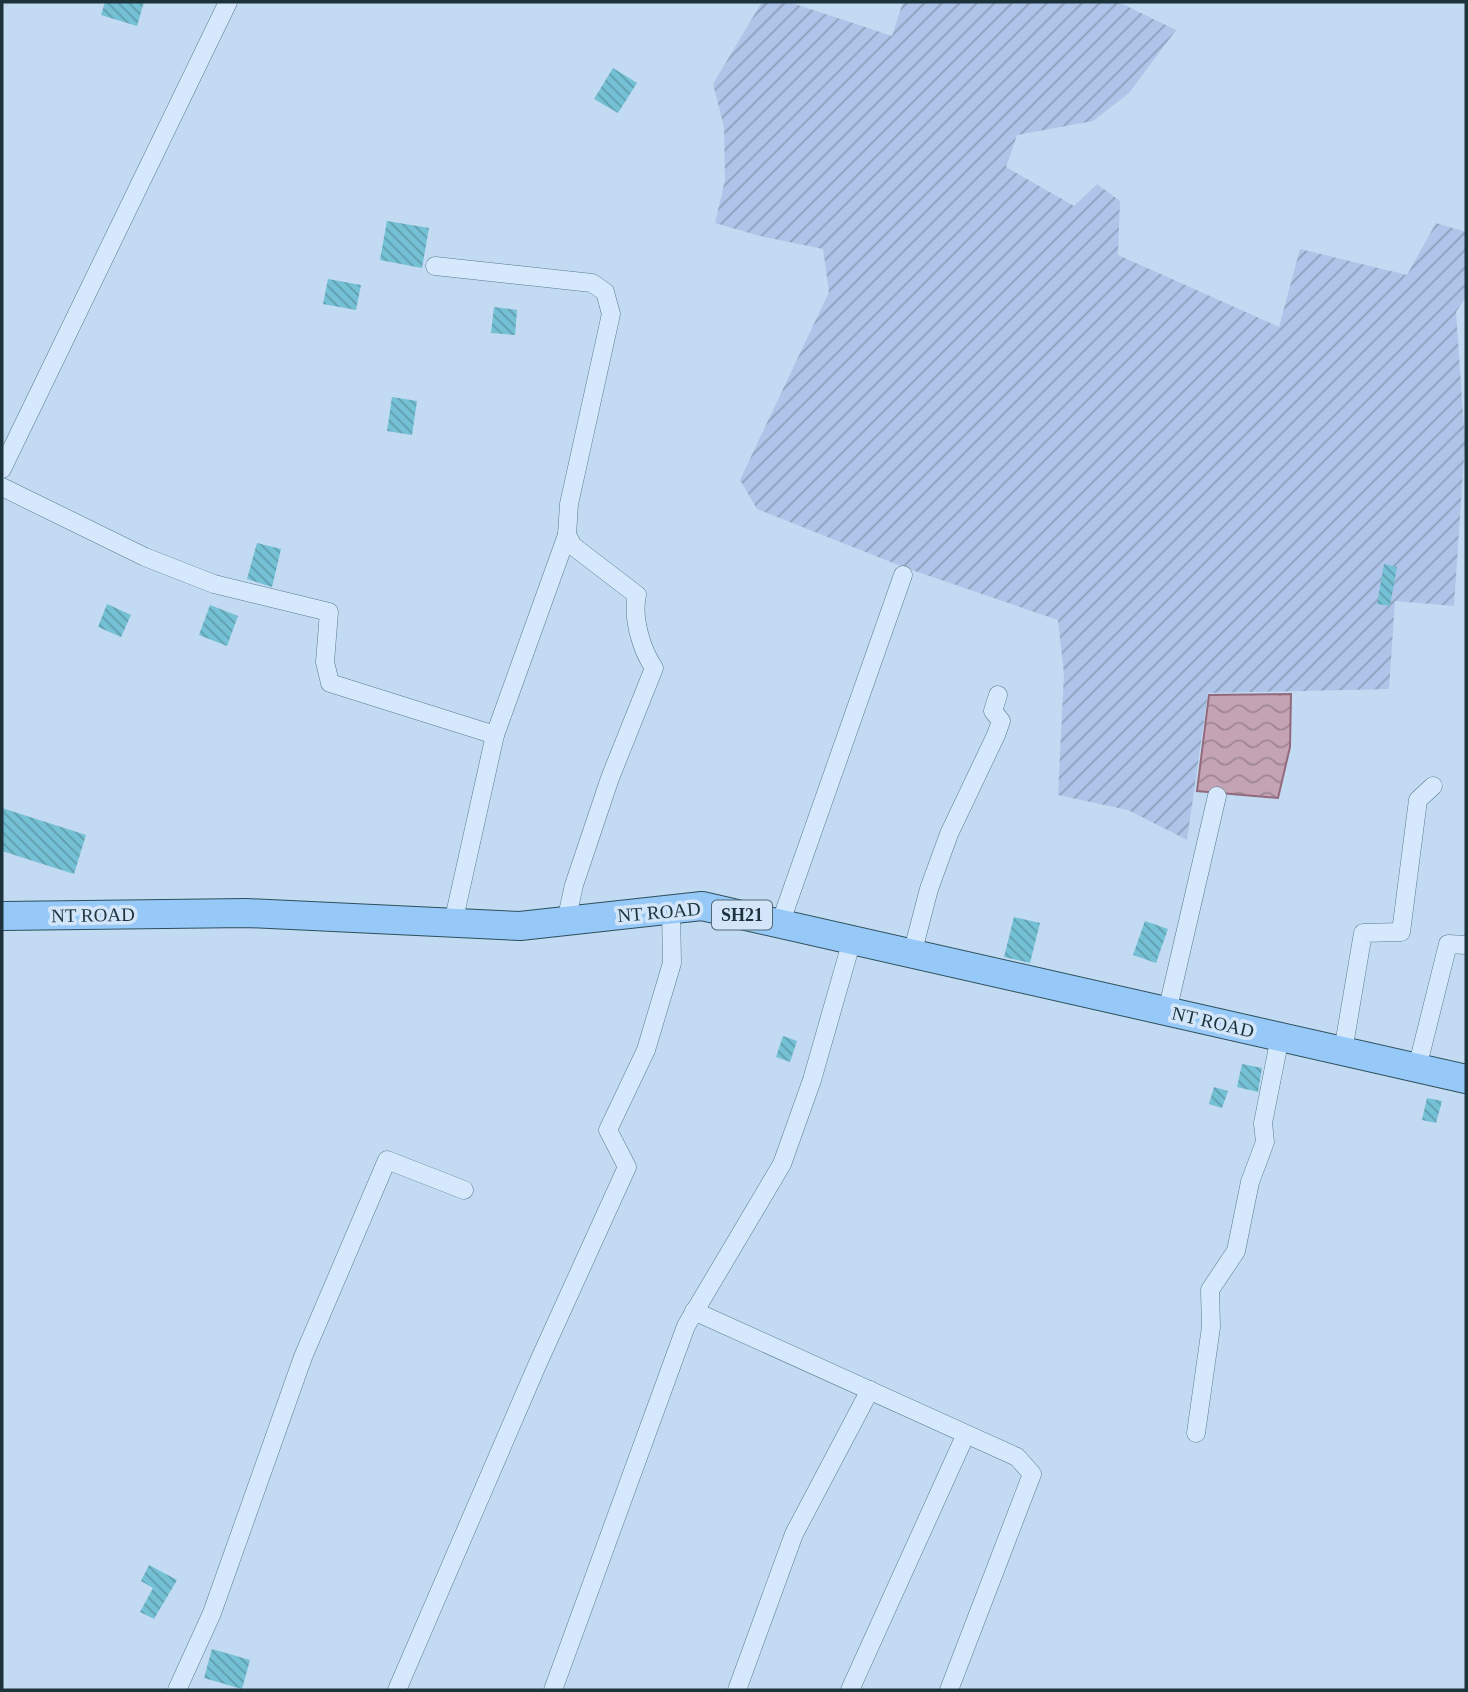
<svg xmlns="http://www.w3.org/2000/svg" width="1468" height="1692" viewBox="0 0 1468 1692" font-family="'Times New Roman',serif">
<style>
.farmland{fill:url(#farmland-furrows)}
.water{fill:url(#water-waves);stroke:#936a7d;stroke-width:2}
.building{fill:url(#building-back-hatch)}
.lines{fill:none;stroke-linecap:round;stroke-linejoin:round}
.street-casing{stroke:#577c8e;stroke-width:19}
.primary-casing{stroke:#2c4f5b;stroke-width:30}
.street{stroke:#d6e9fc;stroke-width:18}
.primary{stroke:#96c9f8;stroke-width:28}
.labels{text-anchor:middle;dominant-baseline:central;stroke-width:7;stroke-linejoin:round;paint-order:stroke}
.shield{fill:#d2e5f9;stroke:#536875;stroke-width:2}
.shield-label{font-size:18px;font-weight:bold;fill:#1d333c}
.street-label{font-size:19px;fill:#1d333c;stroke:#d2e5f9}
</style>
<defs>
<pattern id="farmland-furrows" width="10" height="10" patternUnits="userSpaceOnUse" patternTransform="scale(1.75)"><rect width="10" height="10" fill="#aec4e8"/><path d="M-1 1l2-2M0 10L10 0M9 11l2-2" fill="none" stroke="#8da0bd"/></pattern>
<pattern id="water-waves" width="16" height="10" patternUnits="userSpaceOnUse" patternTransform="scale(1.75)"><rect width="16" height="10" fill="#c4a4b4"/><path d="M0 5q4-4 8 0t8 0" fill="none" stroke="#9f8694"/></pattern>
<pattern id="building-back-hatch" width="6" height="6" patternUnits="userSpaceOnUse" patternTransform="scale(1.75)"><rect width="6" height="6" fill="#74c0d4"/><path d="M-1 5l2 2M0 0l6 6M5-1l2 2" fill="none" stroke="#5f9dad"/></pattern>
</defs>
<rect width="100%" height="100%" fill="#c2daf2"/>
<path class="farmland" d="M762,2h27l103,34 11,-34h215l58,28 -47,63 -36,28 -76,14 -11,32 68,39 23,-22 23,17 -2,54 161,72 21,-78 107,26 29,-52 30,9v65l-10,15 9,131 -11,163 -59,-5 -6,88 -181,4 -21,147 -59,-30 -70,-15 6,-121 -6,-54 -152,-52 -149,-59 -17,-29 89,-188 -6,-43 -63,-13 -45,-13 10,-43 -1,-53 -11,-43z"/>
<path class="water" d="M1291,694l-1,53 -12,51 -81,-7 12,-96z"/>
<g class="building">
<path d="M105,2h39l-7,24 -36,-11z"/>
<path d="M613,68l24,15 -19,30 -24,-14z"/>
<path d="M387,221l42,7 -7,40 -42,-8z"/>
<path d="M328,279l33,6 -5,25 -33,-6z"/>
<path d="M494,307l23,3 -2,25 -24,-2z"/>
<path d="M392,397l25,4 -5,34 -25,-4z"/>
<path d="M257,543l24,6 -9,38 -25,-8z"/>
<path d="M1384,564l13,3 -7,39 -13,-2z"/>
<path d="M107,604l24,11 -10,22 -23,-10z"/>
<path d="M210,605l28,11 -11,30 -28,-11z"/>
<path d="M2,808l84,27 -12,39 -72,-23z"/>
<path d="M1014,917l26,6 -10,40 -26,-6z"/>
<path d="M1145,921l23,8 -12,34 -23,-8z"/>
<path d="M783,1036l14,5 -7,21 -14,-5z"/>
<path d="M1242,1064l20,4 -4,24 -21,-5z"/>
<path d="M1214,1087l14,4 -6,17 -13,-4z"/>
<path d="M1427,1098l15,3 -6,22 -14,-3z"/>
<path d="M149,1565l28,15 -23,39 -14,-7 13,-24 -12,-7z"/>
<path d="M212,1649l38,11 -8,29 -38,-11z"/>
</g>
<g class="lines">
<g class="street-casing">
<g id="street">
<path d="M435,266l157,17 13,9 6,22 -42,190 -2,31 6,11 64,49c-5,22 4,54 17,73l-44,110 -36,107 -8,36"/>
<path d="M2,469l226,-467"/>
<path d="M2,487l143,70 69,27 115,28 -4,50 5,21 165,52 -42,188"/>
<path d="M495,735l72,-200"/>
<path d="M780,924l123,-349"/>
<path d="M912,954l17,-65 20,-55 47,-99 5,-14 -8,-10 5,-16"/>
<path d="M1167,1012l50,-216"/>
<path d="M1343,1051l20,-118 38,-1 17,-132 15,-14"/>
<path d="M1417,1068l31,-124 18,1"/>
<path d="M694,1311l323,146 15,17 -83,216"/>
<path d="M1196,1433l15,-106 -1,-37 26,-39 14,-69 15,-40 -2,-19 17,-86"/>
<path d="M177,1690l35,-77 91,-256 84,-197 77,30"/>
<path d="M397,1690l141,-327 89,-196 -19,-37 38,-80 26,-87 -1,-53"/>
<path d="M553,1690l133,-364 96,-162 30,-84 40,-140"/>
<path d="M737,1690l57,-156 76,-144"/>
<path d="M850,1690l115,-254"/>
</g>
</g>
<g class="primary-casing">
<path id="primary" d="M2,916l245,-3 273,13 182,-20 764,173"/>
</g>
<use href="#street" class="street"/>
<use href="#primary" class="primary"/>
</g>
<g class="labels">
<rect class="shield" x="712" y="900.5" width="60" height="29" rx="5"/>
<g class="shield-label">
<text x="742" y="915">SH21</text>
</g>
<g class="street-label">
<text transform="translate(659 912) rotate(-5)">NT ROAD</text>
<text transform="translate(93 915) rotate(-1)">NT ROAD</text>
<text transform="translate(1213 1022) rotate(13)">NT ROAD</text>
</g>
</g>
<rect width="1468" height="1692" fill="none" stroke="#1d333c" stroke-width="7"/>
</svg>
